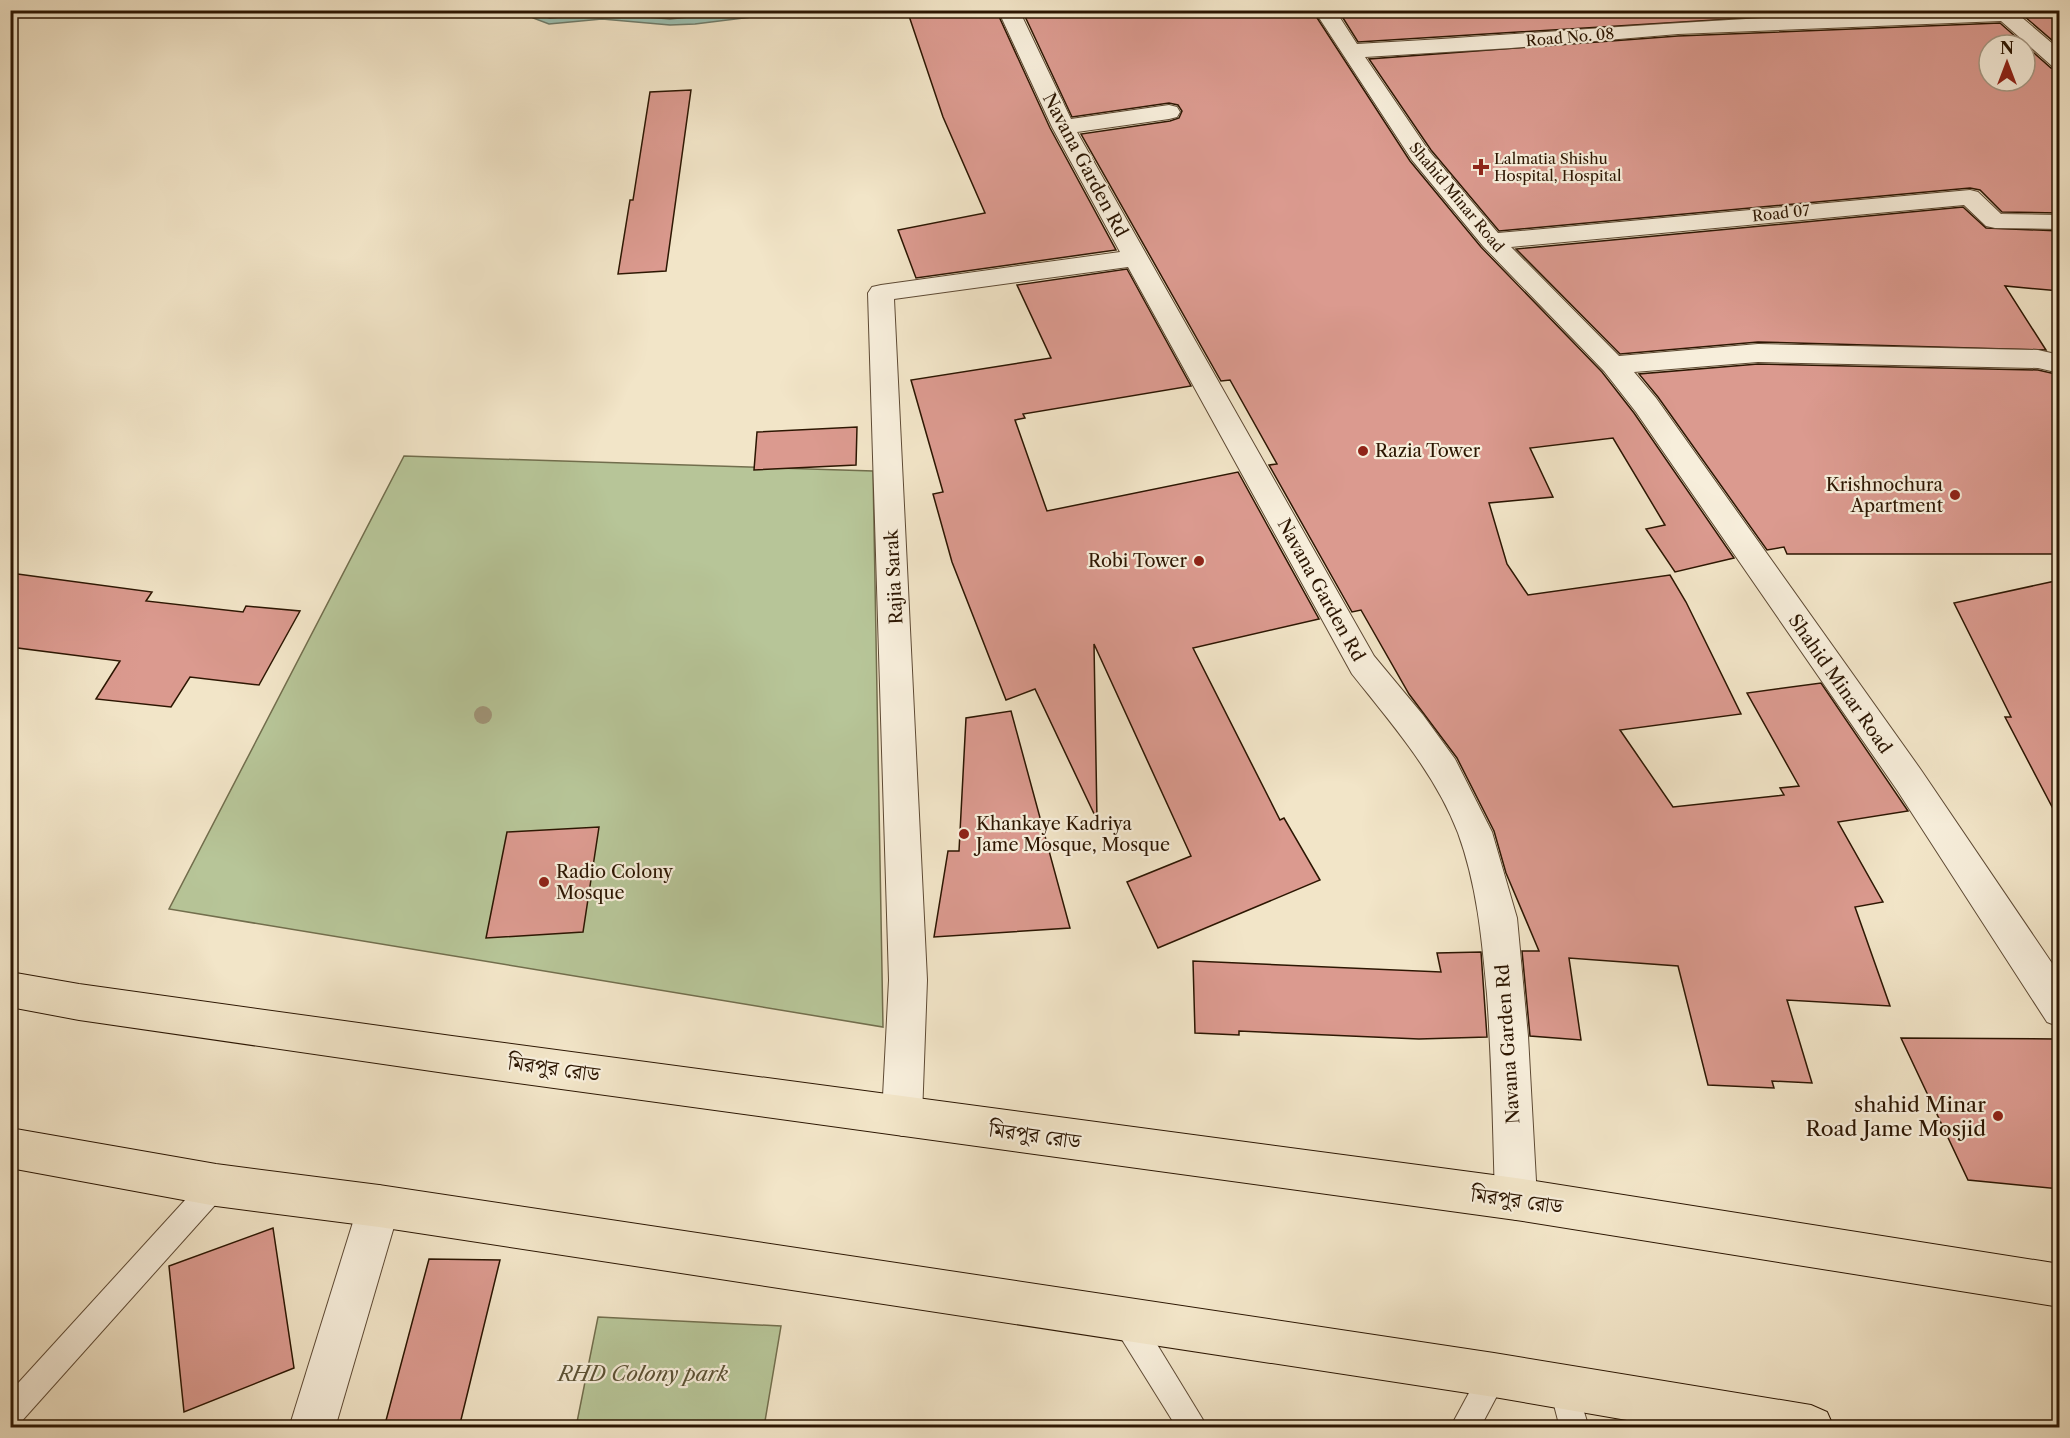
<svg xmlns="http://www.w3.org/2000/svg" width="2070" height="1438" viewBox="0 0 2070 1438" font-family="'Libre Caslon Text','Noto Serif Bengali',serif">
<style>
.green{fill:#b7c598;stroke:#726e4d;stroke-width:1.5}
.water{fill:#9cc0b1;stroke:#6f7c6b;stroke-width:1.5}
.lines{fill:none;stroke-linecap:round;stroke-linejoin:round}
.shore{stroke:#646b5a;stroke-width:1.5}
.building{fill:#db9a8f;stroke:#2c1602;stroke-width:1.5}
.lane-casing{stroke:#5e4a34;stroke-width:2}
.street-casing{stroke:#5e4a34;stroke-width:2}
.highway-casing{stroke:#2c1602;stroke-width:2}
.lane{fill:#f7eedb;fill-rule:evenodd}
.street{fill:#f7eedb;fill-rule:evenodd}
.highway{fill:#f2e5c8;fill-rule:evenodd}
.tree{fill:#a09578}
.poi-dot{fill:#8f2418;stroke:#f7eedb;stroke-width:2}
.labels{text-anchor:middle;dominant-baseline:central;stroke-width:4.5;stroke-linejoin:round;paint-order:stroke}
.far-street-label{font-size:15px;fill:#2c1602;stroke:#f7eedb}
.far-poi-label{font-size:15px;fill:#2c1602;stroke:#f7eedb;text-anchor:start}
.street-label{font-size:18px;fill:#2c1602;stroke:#f7eedb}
.poi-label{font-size:18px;fill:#2c1602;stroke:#f7eedb;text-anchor:start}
.near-street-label{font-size:21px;fill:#2c1602;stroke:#f7eedb}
.near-poi-label{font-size:21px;fill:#2c1602;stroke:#f7eedb;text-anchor:end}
.near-park-label{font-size:21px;font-style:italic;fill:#5d5336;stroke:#f7eedb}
</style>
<rect width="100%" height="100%" fill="#f2e5c8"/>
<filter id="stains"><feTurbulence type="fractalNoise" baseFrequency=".00333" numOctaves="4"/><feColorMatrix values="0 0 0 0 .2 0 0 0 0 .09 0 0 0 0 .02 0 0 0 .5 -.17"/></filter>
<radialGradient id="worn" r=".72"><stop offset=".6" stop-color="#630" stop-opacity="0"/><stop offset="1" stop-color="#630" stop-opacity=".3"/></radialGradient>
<g class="green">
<path d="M404,456l469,15 10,556 -714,-118z"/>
<path d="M598,1317l183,9 -17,101h-188z"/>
</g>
<path class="water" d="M531,11v-1l270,1 -106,13 -25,1 -68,-6 -53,5 -16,-6z"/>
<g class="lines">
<path class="shore" d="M537,10l2,5 11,3 53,-5 67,6 85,-9"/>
</g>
<g class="building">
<path d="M907,10h89l54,118 66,122 -200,28 -18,-48 87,-17 -42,-96z"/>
<path d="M1022,10h290l98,151 71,86 121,125 32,41 100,145 -59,14 -29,-43 19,-4 -52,-87 -83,10 23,49 -64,6 18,61 21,31 142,-20 16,27 55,112 -121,16 53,77 111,-12 -4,-7 19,-2 -52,-93 74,-10 87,128 -70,11 45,80 -28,5 35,99 -103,-6 25,83 -40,-2 2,7 -66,-3 -30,-119 -109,-8 12,82 -51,-4 -8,-85h17l-33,-78 -12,-42 -37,-73 -48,-64 -48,-84 -9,2 -83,-147 8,-1 -47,-84 -9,1 -140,-247 89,-13 9,-3 3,-7 -4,-6 -9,-2 -97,14z"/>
<path d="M1338,10h538l-518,32z"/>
<path d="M2017,10h43v37z"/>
<path d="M2000,23l25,22h-36v36h36v-36l26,23 9,1v144l-58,-1 -22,-22 -10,-2 -471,43 -68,-81 -62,-91 309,-23z"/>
<path d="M691,90l-25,181 -48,3 12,-74h3l17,-108z"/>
<path d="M1963,207l23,21 74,3v60l-55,-5 41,64 -288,-8 -138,12 -104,-105z"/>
<path d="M1127,269l64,117 -168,28 2,4 -10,2 32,91 191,-39 81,147 -126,29 87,172 4,-2 36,62 -162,68 -31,-66 64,-26 -97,-212 3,176 -62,-131 -29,11 -54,-138 -19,-68 10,-2 -32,-112 140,-22 -34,-73z"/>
<path d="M1758,364l280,6 22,5v179h-273l-3,-7 -17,3 -109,-153 -19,-23z"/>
<path d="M857,427l-1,38 -102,5 3,-38z"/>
<path d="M10,573l142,19 -6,9 97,11 3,-6 54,5 -41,74 -69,-8 -19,30 -75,-8 24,-38 -110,-14z"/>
<path d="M2060,580v242l-55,-105h6l-57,-114z"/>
<path d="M1011,711l59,217 -136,9 14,-86h11l7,-133z"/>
<path d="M599,827l-16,105 -97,6 21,-106z"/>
<path d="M1481,952l6,85 -68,2 -180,-8v4l-44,-2 -2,-72 248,11 -4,-19z"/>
<path d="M1901,1038l154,1 5,17v133l-92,-9z"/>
<path d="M273,1228l21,140 -110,44 -15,-146z"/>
<path d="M429,1259l71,1 -41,168h-75z"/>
</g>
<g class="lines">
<g class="lane-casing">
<g id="lane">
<path d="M216,1172l9,4 4,9 -4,9 -205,229 -10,4v-35l197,-216z"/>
<path d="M1126,1306l10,4 72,118h-31l-61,-98 -4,-10 4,-10z"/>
<path d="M1494,1361l10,4 4,10 -28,53h-30l34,-63z"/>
<path d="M1563,1372l10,4 16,52h-29l-11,-42 4,-10z"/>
</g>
</g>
<g class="street-casing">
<g id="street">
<path d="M998,10h21l52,109 98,-14 8,2 3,5 -3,5 -8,2 -92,13 297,524 49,59 32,44 37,73 25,86 11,118 9,163 -6,15 -15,6 -15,-6 -6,-15c-2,-68 -3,-137 -8,-205 -5,-55 -10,-109 -29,-161 -23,-60 -67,-110 -106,-159l-224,-407 -234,32 33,681 -5,136 -6,14 -14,6 -14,-6 -6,-14 7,-136 -21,-687 4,-6 9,-2 239,-33 -68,-125z"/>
<path d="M1314,10h21l22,34c219,-12 437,-34 656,-34l47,40v17l-8,-1 -51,-45 -323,13 -167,14 -146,9 64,94 69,82 472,-43 8,2 23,22 59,1v14l-65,-1 -9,-2 -22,-21 -453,42 108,109 139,-12 280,6 22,5v18l-22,-5 -280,-6 -124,10 22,26 265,372 139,205v52l-13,-5 -150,-232 -261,-378 -32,-41 -121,-125 -71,-86z"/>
<path d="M379,1185l15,6 6,15 -65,222h-46l69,-222 6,-15z"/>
</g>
</g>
<g class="highway-casing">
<g id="highway">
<path d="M10,972l69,12 373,52 1064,142 544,86v43l-544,-87 -1064,-146 -373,-54 -69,-13z"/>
<path d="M10,1128l206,36 163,21 1115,168 317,52 16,7 7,16h-161l-179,-31 -1115,-170 -163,-21 -206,-38z"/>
</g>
</g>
<use href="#lane" class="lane"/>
<use href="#street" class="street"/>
<use href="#highway" class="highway"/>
</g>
<circle class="tree" cx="483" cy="715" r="9"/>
<g class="poi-dot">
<path d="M1478 158h6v6h6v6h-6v6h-6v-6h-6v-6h6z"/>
<circle cx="1363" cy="451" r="6"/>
<circle cx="1955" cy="495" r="6"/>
<circle cx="1199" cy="561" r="6"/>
<circle cx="964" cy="834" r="6"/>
<circle cx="544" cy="882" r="6"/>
<circle cx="1998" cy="1116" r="6"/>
</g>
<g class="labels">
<g class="far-street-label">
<text transform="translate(1570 37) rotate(-5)">Road No. 08</text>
<text transform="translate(1457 197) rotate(50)">Shahid Minar Road</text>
<text transform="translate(1781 213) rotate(-6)">Road 07</text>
</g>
<g class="far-poi-label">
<text x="1494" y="158">Lalmatia Shishu<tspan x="1494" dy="17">Hospital, Hospital</tspan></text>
</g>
<g class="street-label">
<text transform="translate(1085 165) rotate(62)">Navana Garden Rd</text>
<text transform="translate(894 577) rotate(-93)">Rajia Sarak</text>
<text transform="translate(1321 590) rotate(61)">Navana Garden Rd</text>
<text transform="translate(1840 684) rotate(55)">Shahid Minar Road</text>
<text transform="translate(1508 1044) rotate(-94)">Navana Garden Rd</text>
</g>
<g class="poi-label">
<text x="1375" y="451">Razia Tower</text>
<text x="1943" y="485" text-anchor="end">Krishnochura<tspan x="1943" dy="21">Apartment</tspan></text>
<text x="1187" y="561" text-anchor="end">Robi Tower</text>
<text x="976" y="824">Khankaye Kadriya<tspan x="976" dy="21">Jame Mosque, Mosque</tspan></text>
<text x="556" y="872">Radio Colony<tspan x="556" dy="21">Mosque</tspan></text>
</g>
<g class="near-street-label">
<text transform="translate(554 1068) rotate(8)">মিরপুর রোড</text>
<text transform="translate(1035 1135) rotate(8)">মিরপুর রোড</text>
<text transform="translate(1517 1200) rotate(8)">মিরপুর রোড</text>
</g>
<g class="near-poi-label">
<text x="1986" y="1104">shahid Minar<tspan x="1986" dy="24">Road Jame Mosjid</tspan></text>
</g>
<g class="near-park-label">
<text x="643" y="1373">RHD Colony park</text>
</g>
</g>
<rect width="2070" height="1438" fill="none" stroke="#f2e5c8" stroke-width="36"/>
<rect x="12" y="12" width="2046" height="1414" fill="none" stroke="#2c1602" stroke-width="3"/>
<rect x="18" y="18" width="2034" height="1402" fill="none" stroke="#2c1602" stroke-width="1.5"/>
<g transform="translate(2007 63)"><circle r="28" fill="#f7eedb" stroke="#a69884" stroke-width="1.5"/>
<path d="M0-4.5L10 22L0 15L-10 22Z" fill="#8f2418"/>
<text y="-9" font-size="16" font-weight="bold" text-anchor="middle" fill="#2c1602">N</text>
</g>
<rect width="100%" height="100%" filter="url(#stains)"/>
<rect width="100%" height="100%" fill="url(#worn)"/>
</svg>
